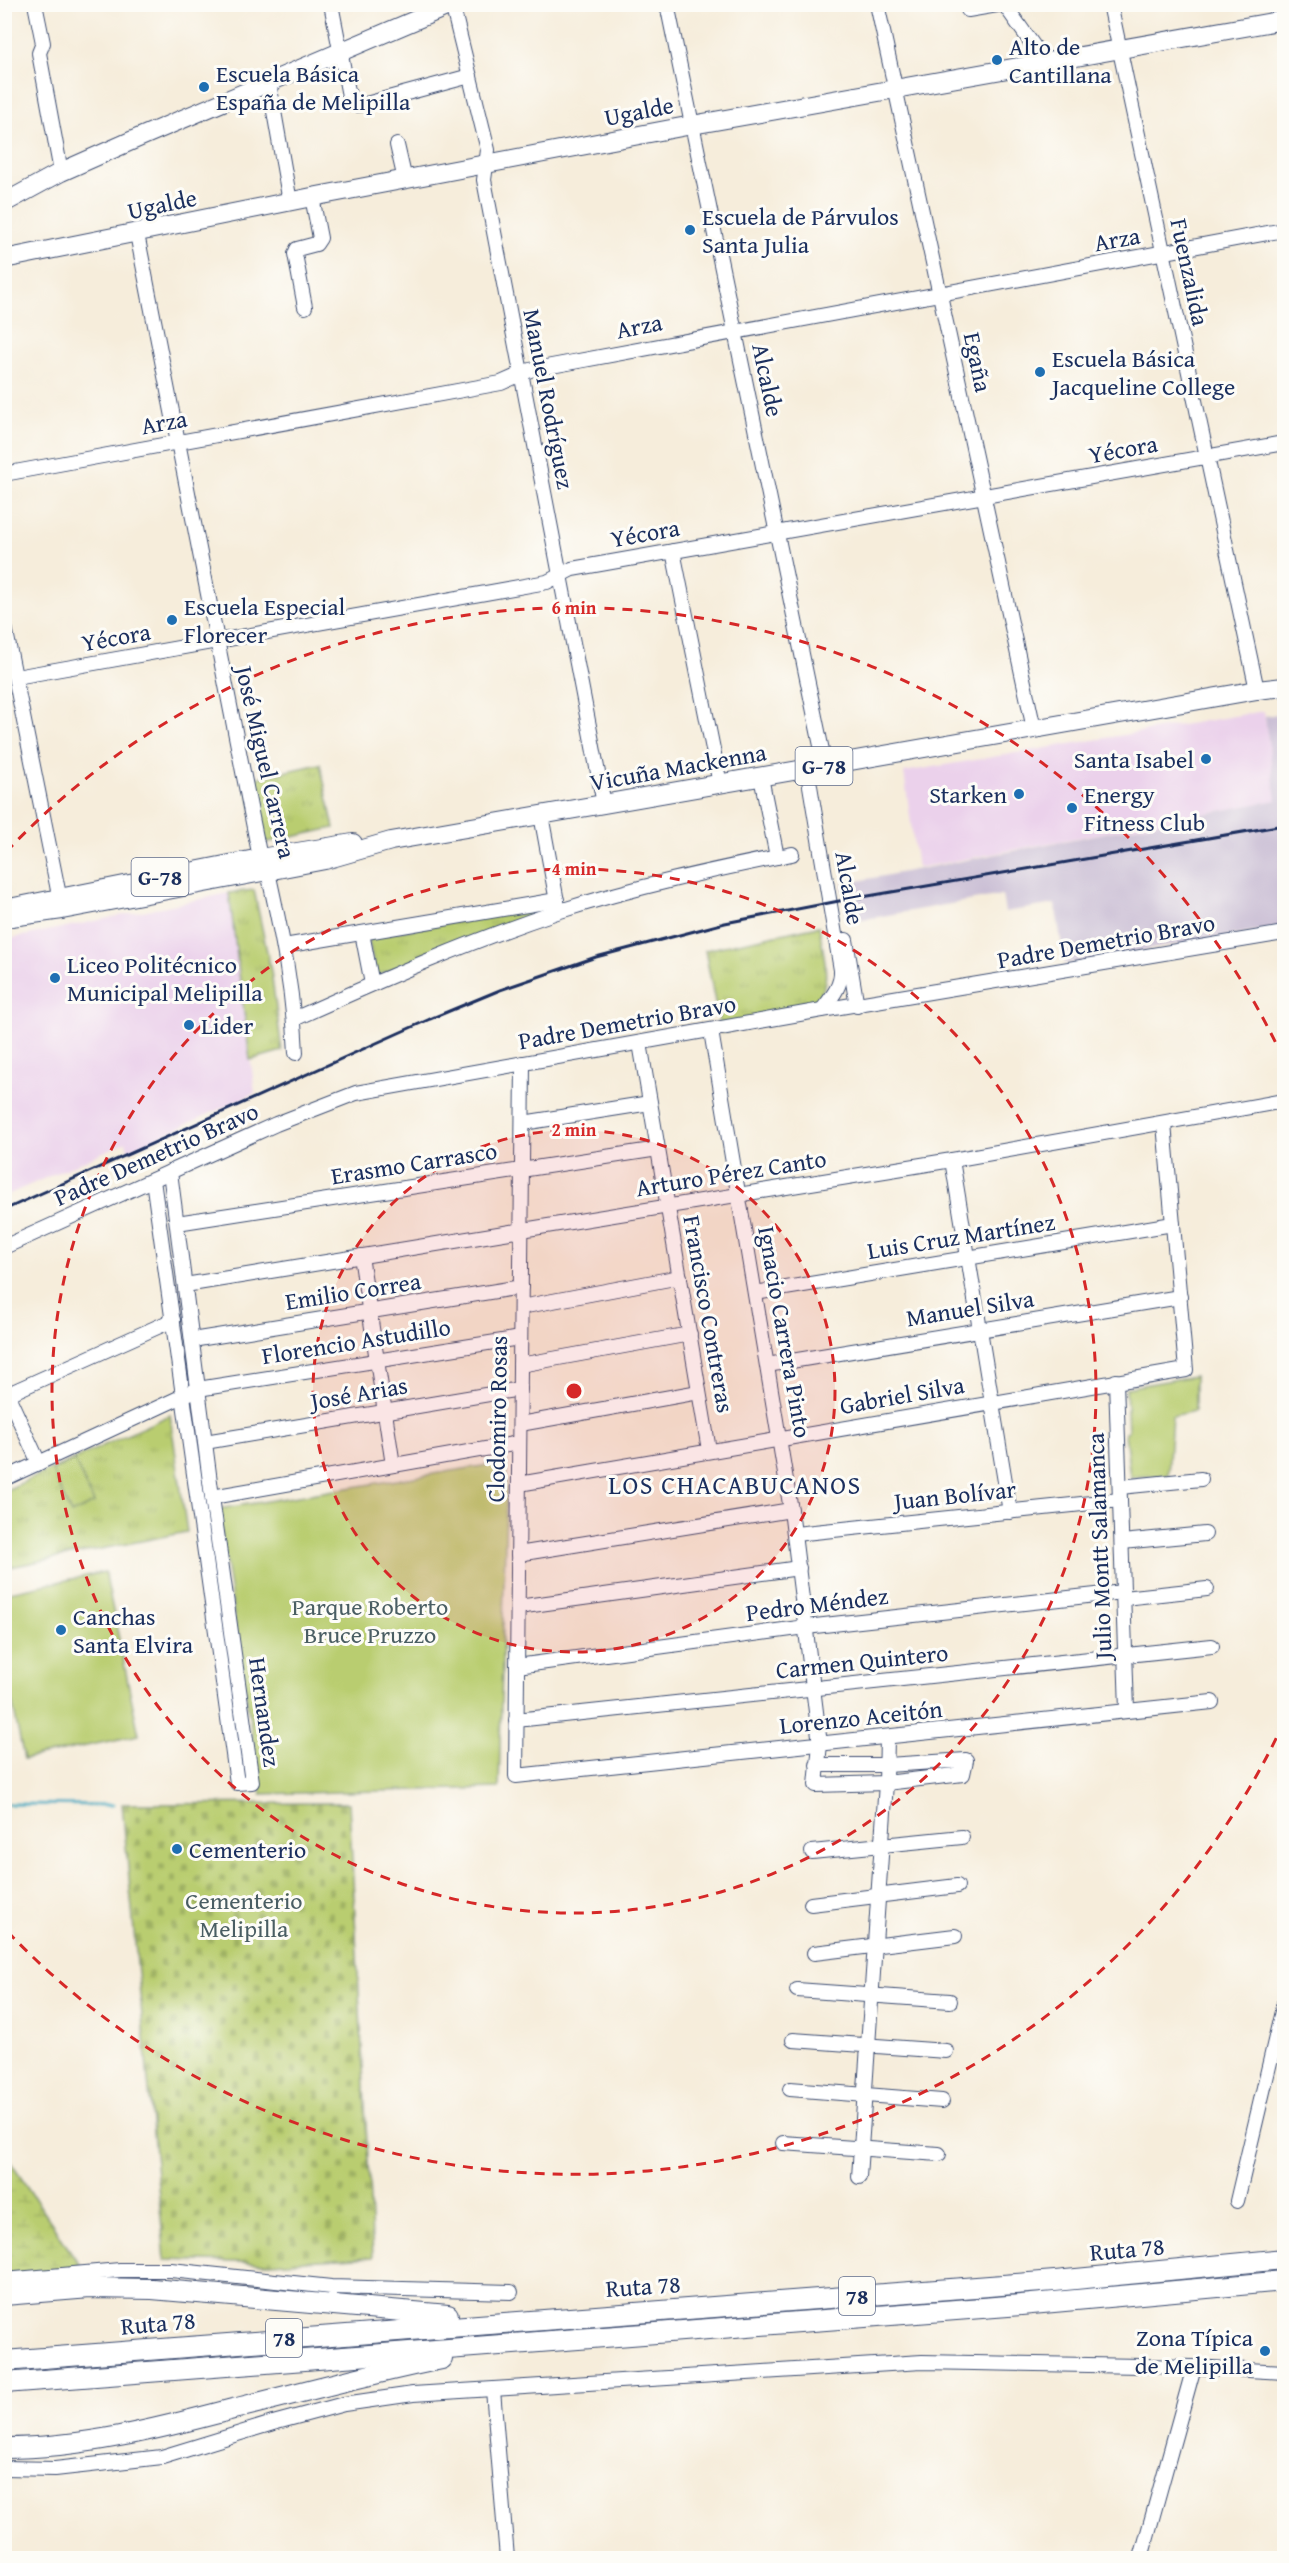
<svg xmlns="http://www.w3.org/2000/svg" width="1289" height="2563" viewBox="0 0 1289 2563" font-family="'Gentium Book Plus',serif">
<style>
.built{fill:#ebd1eb}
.railway{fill:#cbbfd5}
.grass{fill:url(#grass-tufts);stroke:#6a7e67;stroke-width:1.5}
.wetland{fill:url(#wetland-marsh);stroke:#6a7e67;stroke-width:1.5}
.cemetery{fill:url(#cemetery-stones);stroke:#6a7e67;stroke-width:1.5}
.green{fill:#b9cd70;stroke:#6a7e67;stroke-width:1.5}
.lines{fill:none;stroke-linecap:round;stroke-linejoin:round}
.stream{stroke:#41a9c1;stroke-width:3}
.minor-casing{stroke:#3c4c71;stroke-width:16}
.major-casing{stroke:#3c4c71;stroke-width:20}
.highway-casing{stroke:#3c4c71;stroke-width:22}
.minor{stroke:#fff;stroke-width:14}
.major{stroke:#fff;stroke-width:18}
.highway{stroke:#fff;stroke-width:20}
.rail{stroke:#1b2f5e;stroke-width:3}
.ring{fill:none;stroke:#d62828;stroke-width:3;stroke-dasharray:10 8}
.poi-dot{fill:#1f6fb2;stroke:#fdfcf7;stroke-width:2}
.labels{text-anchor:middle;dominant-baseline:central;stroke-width:6;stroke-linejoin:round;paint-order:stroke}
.shield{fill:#fdfcf7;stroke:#5f6c8c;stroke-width:1.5}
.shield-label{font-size:22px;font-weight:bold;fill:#1b2f5e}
.poi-label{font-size:24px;fill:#1b2f5e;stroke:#fdfcf7;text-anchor:start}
.street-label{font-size:24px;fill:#1b2f5e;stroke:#fdfcf7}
.park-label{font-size:24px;fill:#4a5e63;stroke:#fdfcf7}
.neighbourhood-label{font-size:26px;letter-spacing:1.5px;fill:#1b2f5e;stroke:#fdfcf7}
.centre{fill:#d62828;stroke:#fdfcf7;stroke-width:3}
.ring-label{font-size:18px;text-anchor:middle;font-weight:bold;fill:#d62828;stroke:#fdfcf7;stroke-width:6;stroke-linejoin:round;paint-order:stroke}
</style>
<defs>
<pattern id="grass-tufts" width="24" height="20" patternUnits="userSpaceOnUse" patternTransform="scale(1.5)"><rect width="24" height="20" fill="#b9cd70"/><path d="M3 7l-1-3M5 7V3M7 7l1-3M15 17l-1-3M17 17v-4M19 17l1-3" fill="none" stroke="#9eb063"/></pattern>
<pattern id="wetland-marsh" width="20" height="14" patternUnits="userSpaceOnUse" patternTransform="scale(1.5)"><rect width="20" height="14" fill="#b9cd70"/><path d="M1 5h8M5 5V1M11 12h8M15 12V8" fill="none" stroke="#9eb063"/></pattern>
<pattern id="cemetery-stones" width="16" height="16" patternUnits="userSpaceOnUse" patternTransform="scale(1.5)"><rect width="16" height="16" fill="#b9cd70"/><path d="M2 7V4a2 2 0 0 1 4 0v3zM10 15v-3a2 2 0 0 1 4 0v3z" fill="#9eb063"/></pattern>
</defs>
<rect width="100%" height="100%" fill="#fdfcf7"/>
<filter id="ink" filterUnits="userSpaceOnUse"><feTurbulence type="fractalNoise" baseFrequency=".0167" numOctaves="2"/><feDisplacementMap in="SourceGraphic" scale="12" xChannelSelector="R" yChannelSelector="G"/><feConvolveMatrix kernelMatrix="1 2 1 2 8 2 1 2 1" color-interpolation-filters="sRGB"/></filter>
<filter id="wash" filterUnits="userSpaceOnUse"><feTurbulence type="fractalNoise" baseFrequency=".008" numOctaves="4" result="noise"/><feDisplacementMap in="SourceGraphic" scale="24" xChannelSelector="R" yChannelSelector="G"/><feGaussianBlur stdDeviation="1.35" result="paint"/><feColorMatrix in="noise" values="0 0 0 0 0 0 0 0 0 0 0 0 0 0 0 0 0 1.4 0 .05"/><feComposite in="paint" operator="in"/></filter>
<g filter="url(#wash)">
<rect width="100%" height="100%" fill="#f6eddb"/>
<g class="built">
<path d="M1264,711l13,89 -360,68 -13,-96z"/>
<path d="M229,893l26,200 -127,58 -2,-9 -121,54 -1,-256z"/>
</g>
<path class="railway" d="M1284,713v213l-219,38 -10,-60 -50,8 -3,-17 -154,27 -6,-38 434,-84 -11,-84z"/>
<g class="grass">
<path d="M320,764l14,64 -75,16 -13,-64z"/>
<path d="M254,890l17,81 11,80 -32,9 -21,-167z"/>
<path d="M531,908l1,8 -156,60 -8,-39z"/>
<path d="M819,926c5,35 16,56 -9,87l-89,20 -16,-83z"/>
<path d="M170,1415l17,117 -182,36 -1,-77z"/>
</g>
<path class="wetland" d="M5,2154l80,119 -80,8z"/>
<path class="cemetery" d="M349,1803l24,454 -103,6 -105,-3 -43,-456z"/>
<g class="green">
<path d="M1195,1376v35l-23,5 -4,59 -38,2 -5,-44 3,-1 -2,-44z"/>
<path d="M74,1460l20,43 -23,11 -19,-44z"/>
<path d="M507,1462l-8,326 -238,6 -43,-285z"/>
<path d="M105,1572l34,163 -115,24 -19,-92v-74z"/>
</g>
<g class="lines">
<path class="stream" d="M4,1804l109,1"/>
</g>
</g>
<g filter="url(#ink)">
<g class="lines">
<g class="minor-casing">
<g id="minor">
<path d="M35,4l8,39 -4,10 22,119"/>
<path d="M331,4l18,92 7,9 10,-1 104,-28"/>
<path d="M452,4l36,146 -4,30 120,624"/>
<path d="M667,4l158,761"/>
<path d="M877,4l157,725"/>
<path d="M1004,4l41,58"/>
<path d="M1110,4l147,686"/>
<path d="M968,10l35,-6"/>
<path d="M269,83l21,119"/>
<path d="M397,145l8,35"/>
<path d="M137,234l123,624 8,14c14,63 25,116 28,181"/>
<path d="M305,307l-10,-53 2,-5 19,-5 4,-6 -8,-41"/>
<path d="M4,474l497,-91 29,-13 754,-140"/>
<path d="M673,551l47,233"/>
<path d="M4,622l57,283"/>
<path d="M16,677l531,-95 25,-13 712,-126"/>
<path d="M807,768l34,202c1,16 -10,28 -19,40"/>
<path d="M761,777l16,80"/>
<path d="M541,815l17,92"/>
<path d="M362,933l10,51"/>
<path d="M846,940l11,66"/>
<path d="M284,946l273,-46"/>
<path d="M294,1019c87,-39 173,-77 263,-107 77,-25 156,-42 235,-58"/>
<path d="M711,1031l80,479 29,234 -4,41 70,-2 77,-9 3,-14 -79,5h-70"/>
<path d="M640,1043l69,407"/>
<path d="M523,1063l-7,713 696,-74"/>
<path d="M523,1123l127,-20"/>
<path d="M952,1160l58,352"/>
<path d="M153,1180l84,603 15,-1 -40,-285 -42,-325"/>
<path d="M177,1223l481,-74"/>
<path d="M4,1247l272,-123 80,-31 466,-83 462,-77"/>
<path d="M361,1256l32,209"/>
<path d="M185,1285l767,-125 332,-59"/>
<path d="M755,1293l418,-69"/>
<path d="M521,1307l159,-30"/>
<path d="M192,1340l329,-53"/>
<path d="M520,1365l170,-31"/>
<path d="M767,1365l413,-68"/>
<path d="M1116,1381l11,329"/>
<path d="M4,1387l35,76"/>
<path d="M4,1401l11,-10 158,-71"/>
<path d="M520,1424l179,-32"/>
<path d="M205,1442l315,-53"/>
<path d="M4,1479l194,-90 322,-51"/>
<path d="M519,1484l667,-114 -22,-246"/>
<path d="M1120,1487l81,-8"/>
<path d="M212,1497l307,-54"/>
<path d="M795,1534l325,-34"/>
<path d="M1122,1542l83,-8"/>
<path d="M518,1554l273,-44"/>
<path d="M1124,1598l83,-9"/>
<path d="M518,1607l281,-39"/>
<path d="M517,1666l289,-39 317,-35"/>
<path d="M516,1720l696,-74"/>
<path d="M812,1852l150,-15"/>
<path d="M811,1904l146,-18"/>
<path d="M814,1953l141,-17"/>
<path d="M797,1990l153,11"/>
<path d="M793,2040l153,11"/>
<path d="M790,2089l152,12"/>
<path d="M783,2143l156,11"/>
<path d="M859,2177l27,-394 1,-46"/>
<path d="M1237,2201l47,-198"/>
<path d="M4,2280l116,-10h51l160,17 180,5"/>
<path d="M493,2390l14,168"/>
<path d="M4,2468l51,1 107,-12 111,-34 71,-19 69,-10 509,-32 272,5 90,5"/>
<path d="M1141,2558l53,-191"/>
</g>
</g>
<g class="major-casing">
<g id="major">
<path d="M4,203l57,-31 70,-31 322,-137"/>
<path d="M4,259l308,-62 380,-72 592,-105"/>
<path d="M4,909l256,-51 93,-15"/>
<path d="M4,918l58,-8 263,-50 66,-19 866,-151 27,-3"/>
</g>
</g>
<g class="highway-casing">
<g id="highway">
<path d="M4,2295l86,-7 62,1 296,26"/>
<path d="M4,2361l1051,-80 229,-22"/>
<path d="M4,2383l1017,-78 263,-24"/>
<path d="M4,2448c78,0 154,-19 229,-39 70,-17 139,-36 209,-50"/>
</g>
</g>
<use href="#minor" class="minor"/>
<use href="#major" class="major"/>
<use href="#highway" class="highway"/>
<path class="rail" d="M4,1210l426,-191 70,-29 96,-33 129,-34 114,-22 445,-76"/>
</g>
</g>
<circle cx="574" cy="1391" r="261" fill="#d62828" fill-opacity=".12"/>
<g class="ring">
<circle cx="574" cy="1391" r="261"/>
<circle cx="574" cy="1391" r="522"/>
<path d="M1284 1722A783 783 0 0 1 6 1930M6 852A783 783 0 0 1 1284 1060"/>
</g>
<g class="poi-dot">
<circle cx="997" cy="60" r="6"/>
<circle cx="204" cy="87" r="6"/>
<circle cx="690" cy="230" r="6"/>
<circle cx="1040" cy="372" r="6"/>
<circle cx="172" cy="620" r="6"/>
<circle cx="1206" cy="759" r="6"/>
<circle cx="1019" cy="794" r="6"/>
<circle cx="1072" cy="808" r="6"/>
<circle cx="55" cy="978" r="6"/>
<circle cx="189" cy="1025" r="6"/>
<circle cx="61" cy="1630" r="6"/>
<circle cx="177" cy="1849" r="6"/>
<circle cx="1265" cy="2351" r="6"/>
</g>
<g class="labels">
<g class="shield">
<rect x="795.5" y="747" width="57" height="38" rx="4.5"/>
<rect x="131.5" y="858" width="57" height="38" rx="4.5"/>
<rect x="839" y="2277" width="36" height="38" rx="4.5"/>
<rect x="266" y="2319" width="36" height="38" rx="4.5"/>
</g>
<g class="shield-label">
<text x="824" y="766">G-78</text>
<text x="160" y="877">G-78</text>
<text x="857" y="2296">78</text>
<text x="284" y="2338">78</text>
</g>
<g class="poi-label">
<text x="1009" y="46">Alto de<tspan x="1009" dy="28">Cantillana</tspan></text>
<text x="216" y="73">Escuela Básica<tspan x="216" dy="28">España de Melipilla</tspan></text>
<text x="702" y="216">Escuela de Párvulos<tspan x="702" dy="28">Santa Julia</tspan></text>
<text x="1052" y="358">Escuela Básica<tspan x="1052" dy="28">Jacqueline College</tspan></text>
<text x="184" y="606">Escuela Especial<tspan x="184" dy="28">Florecer</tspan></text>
<text x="1194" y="759" text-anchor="end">Santa Isabel</text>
<text x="1007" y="794" text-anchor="end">Starken</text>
<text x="1084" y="794">Energy<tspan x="1084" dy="28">Fitness Club</tspan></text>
<text x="67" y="964">Liceo Politécnico<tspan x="67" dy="28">Municipal Melipilla</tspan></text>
<text x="201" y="1025">Lider</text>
<text x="73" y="1616">Canchas<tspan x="73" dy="28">Santa Elvira</tspan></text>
<text x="189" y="1849">Cementerio</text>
<text x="1253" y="2337" text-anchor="end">Zona Típica<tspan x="1253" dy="28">de Melipilla</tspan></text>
</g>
<g class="street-label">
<text transform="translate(639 111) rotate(-11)">Ugalde</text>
<text transform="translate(162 204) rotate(-12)">Ugalde</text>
<text transform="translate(1117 239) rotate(-10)">Arza</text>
<text transform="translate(1190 272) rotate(78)">Fuenzalida</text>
<text transform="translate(639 326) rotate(-11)">Arza</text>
<text transform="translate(978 362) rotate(78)">Egaña</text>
<text transform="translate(768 380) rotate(78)">Alcalde</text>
<text transform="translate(549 399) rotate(79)">Manuel Rodríguez</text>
<text transform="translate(164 422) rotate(-10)">Arza</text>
<text transform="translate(1123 449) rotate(-10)">Yécora</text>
<text transform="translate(645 533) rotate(-10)">Yécora</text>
<text transform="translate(116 637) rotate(-10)">Yécora</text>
<text transform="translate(266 762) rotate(77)">José Miguel Carrera</text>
<text transform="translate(678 767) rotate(-10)">Vicuña Mackenna</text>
<text transform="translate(850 888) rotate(80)">Alcalde</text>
<text transform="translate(1106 941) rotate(-10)">Padre Demetrio Bravo</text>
<text transform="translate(627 1022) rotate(-10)">Padre Demetrio Bravo</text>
<text transform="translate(156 1154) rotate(-24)">Padre Demetrio Bravo</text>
<text transform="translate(414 1163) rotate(-9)">Erasmo Carrasco</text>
<text transform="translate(731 1173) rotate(-9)">Arturo Pérez Canto</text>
<text transform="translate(961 1236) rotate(-9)">Luis Cruz Martínez</text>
<text transform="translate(353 1291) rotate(-9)">Emilio Correa</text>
<text transform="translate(970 1308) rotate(-9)">Manuel Silva</text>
<text transform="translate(709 1314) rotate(80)">Francisco Contreras</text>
<text transform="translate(785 1332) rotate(80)">Ignacio Carrera Pinto</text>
<text transform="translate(356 1341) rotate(-9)">Florencio Astudillo</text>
<text transform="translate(359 1393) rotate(-10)">José Arias</text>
<text transform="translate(902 1395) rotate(-10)">Gabriel Silva</text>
<text transform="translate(497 1419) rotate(-89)">Clodomiro Rosas</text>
<text transform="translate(955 1495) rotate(-6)">Juan Bolívar</text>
<text transform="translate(1099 1546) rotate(-92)">Julio Montt Salamanca</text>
<text transform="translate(817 1604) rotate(-7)">Pedro Méndez</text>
<text transform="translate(862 1661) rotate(-6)">Carmen Quintero</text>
<text transform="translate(265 1712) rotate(82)">Hernandez</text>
<text transform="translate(861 1717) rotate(-6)">Lorenzo Aceitón</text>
<text transform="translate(1127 2249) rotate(-5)">Ruta 78</text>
<text transform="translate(643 2286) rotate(-4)">Ruta 78</text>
<text transform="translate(158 2323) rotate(-5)">Ruta 78</text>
</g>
<g class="park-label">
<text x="370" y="1606">Parque Roberto<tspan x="370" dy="28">Bruce Pruzzo</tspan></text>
<text x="244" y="1900">Cementerio<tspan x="244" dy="28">Melipilla</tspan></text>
</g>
<g class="neighbourhood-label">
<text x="735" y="1484">LOS CHACABUCANOS</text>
</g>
</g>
<circle cx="574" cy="1391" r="9" class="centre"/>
<g class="ring-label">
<text x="574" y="614">6 min</text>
<text x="574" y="875">4 min</text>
<text x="574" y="1136">2 min</text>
</g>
<rect width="1289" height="2563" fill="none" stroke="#fdfcf7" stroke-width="24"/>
</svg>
